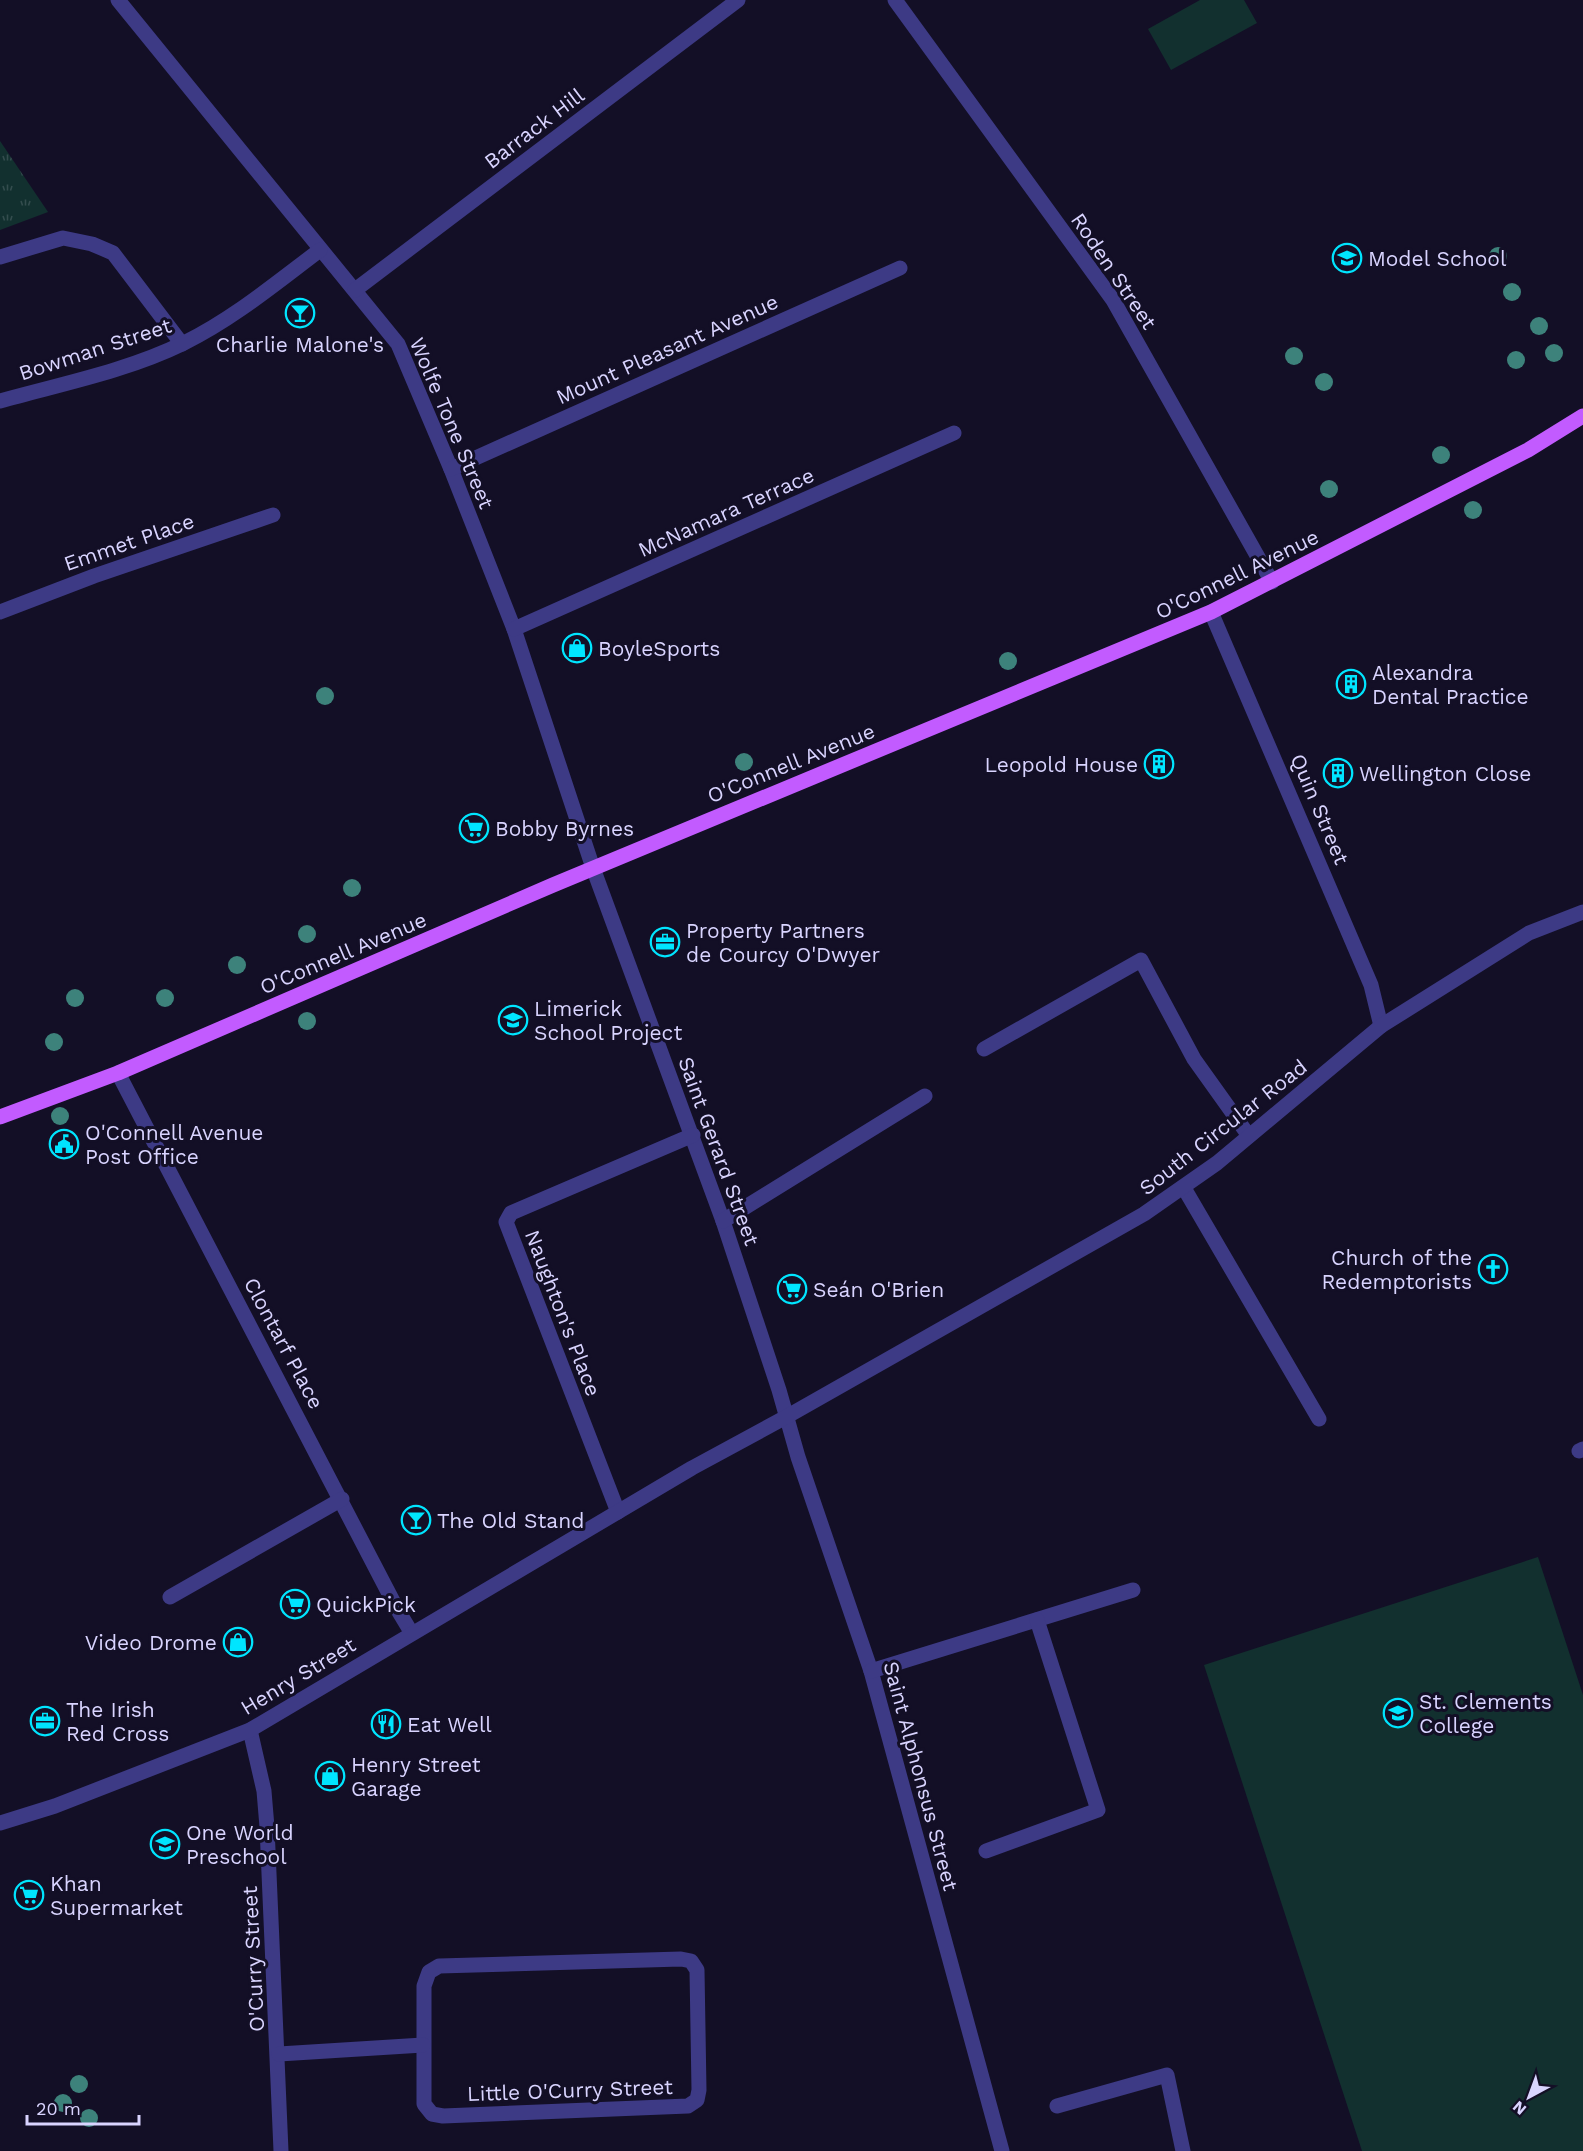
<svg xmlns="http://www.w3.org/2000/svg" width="1583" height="2151" viewBox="0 0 1583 2151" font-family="'Work Sans',sans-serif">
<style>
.grass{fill:url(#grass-tufts)}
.pitch{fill:#12302f}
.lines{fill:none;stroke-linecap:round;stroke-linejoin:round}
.minor{stroke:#3d3a85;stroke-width:15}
.major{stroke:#c25bff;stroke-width:15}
.tree{fill:#3d827b}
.labels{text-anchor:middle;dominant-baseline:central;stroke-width:6;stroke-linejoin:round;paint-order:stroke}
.street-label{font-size:21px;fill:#d9d4ff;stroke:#130f26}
.poi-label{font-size:21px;fill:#d9d4ff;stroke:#130f26;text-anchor:start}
</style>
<defs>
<pattern id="grass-tufts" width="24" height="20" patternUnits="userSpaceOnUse" patternTransform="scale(1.5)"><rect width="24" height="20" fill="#12302f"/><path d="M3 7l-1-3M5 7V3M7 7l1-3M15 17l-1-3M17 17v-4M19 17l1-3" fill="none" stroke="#344d4e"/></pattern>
</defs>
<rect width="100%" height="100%" fill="#130f26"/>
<path class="grass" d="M0,141l48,71 -48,18z"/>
<g class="pitch">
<path d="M1200,0h44l13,23 -86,47 -23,-41z"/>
<path d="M1538,1557l45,138v456h-221l-158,-486z"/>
</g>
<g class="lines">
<g class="minor">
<path d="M118,0l280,344 53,125 63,160 79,239 130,353 56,169 19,67 73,214 131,480"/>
<path d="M895,0l218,300 159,282"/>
<path d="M0,257l63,-19 29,6 21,9 69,91"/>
<path d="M355,290l383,-290"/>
<path d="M0,401c61,-17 127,-30 184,-58 49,-24 92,-60 136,-93"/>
<path d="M451,469l449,-201"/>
<path d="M0,612l94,-36 179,-61"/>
<path d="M1211,612l160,373 10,41"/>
<path d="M514,629l440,-196"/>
<path d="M984,1049l157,-89 53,99 55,77"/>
<path d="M118,1073l278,534 15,25"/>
<path d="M1184,1188l135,231"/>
<path d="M723,1221l202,-125"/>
<path d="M1579,1451l4,-2"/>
<path d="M618,1512l-112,-290 5,-9 182,-78"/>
<path d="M170,1597l172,-98"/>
<path d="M871,1671l262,-81"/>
<path d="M250,1730l14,61 3,36 14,324"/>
<path d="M0,1823l55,-17 195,-76 442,-262 94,-51 358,-203 73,-51 164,-137 148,-93 54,-21"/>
<path d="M986,1851l112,-41 -61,-190"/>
<path d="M681,1959l10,2 6,9 2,120 -2,10 -9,6 -245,10 -11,-2 -8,-10v-118l5,-14 10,-6z"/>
<path d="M279,2054l144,-9"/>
<path d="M1057,2106l110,-31 16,76"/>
</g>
<path class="major" d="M0,1117l118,-44 435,-188 658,-273 317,-162 55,-34"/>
</g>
<g class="tree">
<circle cx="1498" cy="256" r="9"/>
<circle cx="1512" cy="292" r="9"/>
<circle cx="1539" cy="326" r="9"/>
<circle cx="1554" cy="353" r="9"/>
<circle cx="1294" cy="356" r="9"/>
<circle cx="1516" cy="360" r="9"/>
<circle cx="1324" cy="382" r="9"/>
<circle cx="1441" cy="455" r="9"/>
<circle cx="1329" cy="489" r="9"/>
<circle cx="1473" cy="510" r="9"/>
<circle cx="1008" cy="661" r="9"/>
<circle cx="325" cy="696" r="9"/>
<circle cx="744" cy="762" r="9"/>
<circle cx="352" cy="888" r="9"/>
<circle cx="307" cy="934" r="9"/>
<circle cx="237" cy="965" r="9"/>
<circle cx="75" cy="998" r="9"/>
<circle cx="165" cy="998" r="9"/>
<circle cx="307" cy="1021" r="9"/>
<circle cx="54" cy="1042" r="9"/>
<circle cx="60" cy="1116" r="9"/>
<circle cx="79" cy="2084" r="9"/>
<circle cx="63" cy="2103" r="9"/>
<circle cx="89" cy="2118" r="9"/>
</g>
<defs>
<g id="school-ring" transform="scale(1.5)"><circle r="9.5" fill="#130f26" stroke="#00e5ff" stroke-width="1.5"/><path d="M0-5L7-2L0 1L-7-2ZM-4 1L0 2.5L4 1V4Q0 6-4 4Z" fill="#00e5ff"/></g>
<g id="bar-ring" transform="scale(1.5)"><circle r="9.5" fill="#130f26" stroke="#00e5ff" stroke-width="1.5"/><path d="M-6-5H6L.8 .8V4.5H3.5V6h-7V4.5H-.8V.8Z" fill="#00e5ff"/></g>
<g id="shop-ring" transform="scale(1.5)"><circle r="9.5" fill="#130f26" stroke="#00e5ff" stroke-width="1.5"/><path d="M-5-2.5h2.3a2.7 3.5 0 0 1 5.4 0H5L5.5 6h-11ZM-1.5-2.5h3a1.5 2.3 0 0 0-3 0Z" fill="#00e5ff"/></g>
<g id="building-ring" transform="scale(1.5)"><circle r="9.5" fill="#130f26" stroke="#00e5ff" stroke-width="1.5"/><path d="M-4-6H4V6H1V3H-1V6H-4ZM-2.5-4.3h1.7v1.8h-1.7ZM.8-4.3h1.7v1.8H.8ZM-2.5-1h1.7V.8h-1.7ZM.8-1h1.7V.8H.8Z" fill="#00e5ff"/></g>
<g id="supermarket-ring" transform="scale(1.5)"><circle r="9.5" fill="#130f26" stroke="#00e5ff" stroke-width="1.5"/><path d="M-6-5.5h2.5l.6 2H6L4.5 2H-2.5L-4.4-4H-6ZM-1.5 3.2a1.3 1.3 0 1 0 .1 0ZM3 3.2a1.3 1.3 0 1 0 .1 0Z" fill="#00e5ff"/></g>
<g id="office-ring" transform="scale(1.5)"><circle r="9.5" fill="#130f26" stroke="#00e5ff" stroke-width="1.5"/><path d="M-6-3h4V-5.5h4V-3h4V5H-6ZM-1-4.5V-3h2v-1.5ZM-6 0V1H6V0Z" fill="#00e5ff"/></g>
<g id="civic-ring" transform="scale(1.5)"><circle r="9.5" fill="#130f26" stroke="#00e5ff" stroke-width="1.5"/><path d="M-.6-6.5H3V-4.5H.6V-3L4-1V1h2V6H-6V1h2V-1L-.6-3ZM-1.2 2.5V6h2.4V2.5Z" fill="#00e5ff"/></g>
<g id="church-ring" transform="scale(1.5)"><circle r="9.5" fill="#130f26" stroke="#00e5ff" stroke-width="1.5"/><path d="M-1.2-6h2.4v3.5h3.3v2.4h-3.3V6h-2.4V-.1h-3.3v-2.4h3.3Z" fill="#00e5ff"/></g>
<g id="restaurant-ring" transform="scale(1.5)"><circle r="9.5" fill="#130f26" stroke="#00e5ff" stroke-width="1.5"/><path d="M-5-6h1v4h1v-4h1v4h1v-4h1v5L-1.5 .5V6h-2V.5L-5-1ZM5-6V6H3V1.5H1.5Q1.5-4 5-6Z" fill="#00e5ff"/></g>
</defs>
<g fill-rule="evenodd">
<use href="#school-ring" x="1347" y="258"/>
<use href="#bar-ring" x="300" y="313"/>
<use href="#shop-ring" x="577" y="648"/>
<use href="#building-ring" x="1351" y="684"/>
<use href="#building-ring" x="1159" y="764"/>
<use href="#building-ring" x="1338" y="773"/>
<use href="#supermarket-ring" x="474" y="828"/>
<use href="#office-ring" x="665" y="942"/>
<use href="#school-ring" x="513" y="1020"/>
<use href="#civic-ring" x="64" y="1144"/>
<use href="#church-ring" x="1493" y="1269"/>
<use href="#supermarket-ring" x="792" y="1289"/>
<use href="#bar-ring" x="416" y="1520"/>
<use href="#supermarket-ring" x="295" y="1604"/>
<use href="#shop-ring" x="238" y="1642"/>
<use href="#school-ring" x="1398" y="1713"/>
<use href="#office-ring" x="45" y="1721"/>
<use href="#restaurant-ring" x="386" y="1724"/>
<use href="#shop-ring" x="330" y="1776"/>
<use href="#school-ring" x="165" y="1844"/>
<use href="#supermarket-ring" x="29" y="1895"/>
</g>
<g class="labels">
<g class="street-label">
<text transform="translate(534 128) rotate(-37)">Barrack Hill</text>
<text transform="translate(1114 271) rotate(56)">Roden Street</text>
<text transform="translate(95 349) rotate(-18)">Bowman Street</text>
<text transform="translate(667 349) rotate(-24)">Mount Pleasant Avenue</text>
<text transform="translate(452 423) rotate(67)">Wolfe Tone Street</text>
<text transform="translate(726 512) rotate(-24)">McNamara Terrace</text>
<text transform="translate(129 542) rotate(-19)">Emmet Place</text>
<text transform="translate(1237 574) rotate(-26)">O'Connell Avenue</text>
<text transform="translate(791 763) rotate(-22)">O'Connell Avenue</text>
<text transform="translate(1320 809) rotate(67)">Quin Street</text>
<text transform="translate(343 953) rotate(-23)">O'Connell Avenue</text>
<text transform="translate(1223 1127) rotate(-38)">South Circular Road</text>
<text transform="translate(719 1151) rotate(70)">Saint Gerard Street</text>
<text transform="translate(563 1313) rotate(69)">Naughton's Place</text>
<text transform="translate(284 1343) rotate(62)">Clontarf Place</text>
<text transform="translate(298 1676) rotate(-31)">Henry Street</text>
<text transform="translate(921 1776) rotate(75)">Saint Alphonsus Street</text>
<text transform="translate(253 1959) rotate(-93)">O'Curry Street</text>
<text transform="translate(570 2090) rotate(-2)">Little O'Curry Street</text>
</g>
<g class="poi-label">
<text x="1368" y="258">Model School</text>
<text x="300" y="344" text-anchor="middle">Charlie Malone's</text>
<text x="598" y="648">BoyleSports</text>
<text x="1372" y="672">Alexandra<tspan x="1372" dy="24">Dental Practice</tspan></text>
<text x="1138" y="764" text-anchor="end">Leopold House</text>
<text x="1359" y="773">Wellington Close</text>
<text x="495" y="828">Bobby Byrnes</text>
<text x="686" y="930">Property Partners<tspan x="686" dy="24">de Courcy O'Dwyer</tspan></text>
<text x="534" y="1008">Limerick<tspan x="534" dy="24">School Project</tspan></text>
<text x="85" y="1132">O'Connell Avenue<tspan x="85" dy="24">Post Office</tspan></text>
<text x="1472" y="1257" text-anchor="end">Church of the<tspan x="1472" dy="24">Redemptorists</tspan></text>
<text x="813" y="1289">Seán O'Brien</text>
<text x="437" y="1520">The Old Stand</text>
<text x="316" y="1604">QuickPick</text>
<text x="217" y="1642" text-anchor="end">Video Drome</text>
<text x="1419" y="1701">St. Clements<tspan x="1419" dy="24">College</tspan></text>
<text x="66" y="1709">The Irish<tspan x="66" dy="24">Red Cross</tspan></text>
<text x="407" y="1724">Eat Well</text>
<text x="351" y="1764">Henry Street<tspan x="351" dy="24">Garage</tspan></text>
<text x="186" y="1832">One World<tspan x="186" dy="24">Preschool</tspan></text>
<text x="50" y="1883">Khan<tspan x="50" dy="24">Supermarket</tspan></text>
</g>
</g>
<g transform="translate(1529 2097) rotate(221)" stroke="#130f26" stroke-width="4.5" paint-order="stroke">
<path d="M0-4.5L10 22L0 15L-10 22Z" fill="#d9d4ff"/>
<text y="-9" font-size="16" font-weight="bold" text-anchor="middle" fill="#d9d4ff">N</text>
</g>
<path d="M27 2115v9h112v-9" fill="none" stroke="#d9d4ff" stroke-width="3"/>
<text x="36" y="2115" font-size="18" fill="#d9d4ff" stroke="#130f26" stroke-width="4.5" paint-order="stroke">20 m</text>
</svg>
